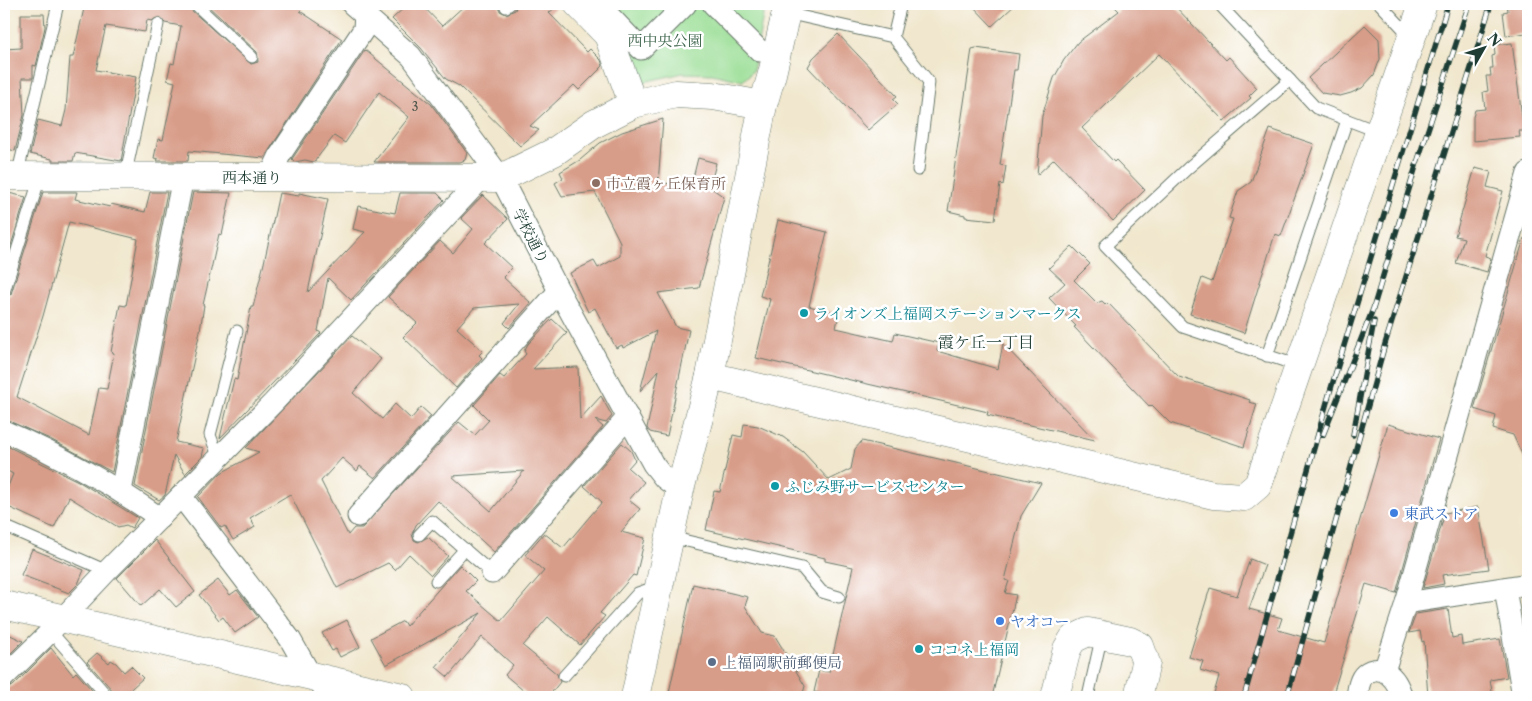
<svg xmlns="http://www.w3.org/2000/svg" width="1532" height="701" viewBox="0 0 1532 701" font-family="'Libre Caslon Text','Noto Serif JP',serif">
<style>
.green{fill:#9bde96;stroke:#5d8e65}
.building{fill:#d89d89;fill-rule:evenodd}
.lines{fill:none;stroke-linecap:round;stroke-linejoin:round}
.lane-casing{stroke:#68786a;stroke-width:13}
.street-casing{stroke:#68786a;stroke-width:23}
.secondary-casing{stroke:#68786a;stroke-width:29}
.lane{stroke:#fff;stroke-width:11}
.street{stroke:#fff;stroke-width:21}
.secondary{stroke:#fff;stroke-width:28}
.rail-casing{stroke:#1f3d34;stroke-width:5.5}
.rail{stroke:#fff;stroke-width:4;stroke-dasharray:11;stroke-linecap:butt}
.education-dot{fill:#8d6e63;stroke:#fff;stroke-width:2}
.culture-dot{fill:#0f9aa8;stroke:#fff;stroke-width:2}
.shop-dot{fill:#3f7fe0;stroke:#fff;stroke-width:2}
.service-dot{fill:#5c6f8a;stroke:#fff;stroke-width:2}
.labels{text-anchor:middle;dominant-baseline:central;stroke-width:5;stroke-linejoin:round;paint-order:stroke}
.number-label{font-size:12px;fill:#4d5549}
.park-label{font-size:15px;fill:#3e654c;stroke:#fff}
.street-label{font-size:15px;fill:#1f3d34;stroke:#fff}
.education-label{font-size:15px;fill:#785e54;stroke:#fff;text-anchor:start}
.culture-label{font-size:15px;fill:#0d838f;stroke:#fff;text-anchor:start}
.shop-label{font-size:15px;fill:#366cbe;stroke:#fff;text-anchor:start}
.service-label{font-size:15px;fill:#4e5e75;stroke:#fff;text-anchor:start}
.neighbourhood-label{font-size:16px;fill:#1f3d34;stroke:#fff}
</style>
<rect width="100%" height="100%" fill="#fff"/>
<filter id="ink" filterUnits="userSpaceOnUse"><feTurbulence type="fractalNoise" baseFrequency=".02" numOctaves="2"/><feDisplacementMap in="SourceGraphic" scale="10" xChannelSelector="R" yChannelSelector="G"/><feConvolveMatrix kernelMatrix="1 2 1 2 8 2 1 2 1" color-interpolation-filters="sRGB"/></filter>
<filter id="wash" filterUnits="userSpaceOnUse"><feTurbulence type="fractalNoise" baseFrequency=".0096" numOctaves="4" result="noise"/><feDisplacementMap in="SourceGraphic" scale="20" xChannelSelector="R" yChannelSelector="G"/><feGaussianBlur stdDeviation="1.12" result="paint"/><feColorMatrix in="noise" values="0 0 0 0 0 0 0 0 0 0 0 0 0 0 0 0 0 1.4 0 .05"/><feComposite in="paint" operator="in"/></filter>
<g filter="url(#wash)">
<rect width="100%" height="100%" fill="#f1e7ce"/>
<path class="green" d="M595,4h170l-12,67 -10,10 -31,-7 -29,-1 -44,10z"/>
<g id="blocks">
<g class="building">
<path d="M85,4h103l2,5 61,55 7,-2 -1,-10 -51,-48h100l-6,7 42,28 -78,119 -75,-7 -1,10h-31l1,-2 -4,-1 4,-19 5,1 12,-58 -8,-2 4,-17 3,1 7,-38 -16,-3 -6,-6 -7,4 -5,-1 -2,12 -39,-6 -10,44 40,7 -15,84 -46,-8 -2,8h-21v-2l-22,-5 8,-34 24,6 4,-16 4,-53h3z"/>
<path d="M408,4h13l21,22 24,-22h33l1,7 6,3 9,-4 2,-6h42l-10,9 38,39 3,-3 11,11 2,6 -24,24 -5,-5 -44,41 9,4 -19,16 -61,-60 -13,-7 -25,-31 -29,-29z"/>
<path d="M971,4h45l-24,22z"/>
<path d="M1112,4h61l53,56 3,-3 28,31 -8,8 2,2 -27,23 -65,-67 -77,74 32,34 2,-2 29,30 -32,31 -59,-62 -17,16 5,-59 12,-38 10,-18 14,-18 41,-31z"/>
<path d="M1507,4h21v16h-3l1,13 -20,3 -3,-24 5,-1z"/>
<path d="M21,14h23l1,13 -9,39 -3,-1v13h-11l2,37 -9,36 -11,-3v-99l17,-1z"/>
<path d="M1365,25l14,14 1,20 -6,16 -12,13 -11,5 -11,3 -18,-3 -14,-15z"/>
<path d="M838,34l59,62 -4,3 5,5 -30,26 -60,-63 5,-9z"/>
<path d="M1512,43l12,88h-5l1,6 -47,4v-24l2,-7 10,-1 -2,-17 5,-1 -2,-15h5l-1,-8h3l-1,-12 3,-1 -1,-10z"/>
<path d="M976,48l43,6 -2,16h-3l-14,95 6,1 -3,19 -3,-1 -5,36 -30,-3v-2l-17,-4 24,-162z"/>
<path d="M365,50l66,54 36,49 -2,7 -5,2h-86l35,-45 -30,-25 -34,51 -11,-7 -20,26 -9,-2 -10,2 -3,-3z"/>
<path d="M663,119l-5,65 34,-2 6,-24 18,5 -6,24 14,10 -25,91 -41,5 18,34 13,3 -22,106 -17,-4 -3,-4 12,-58 -19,21 16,-60 -33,17 -1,-3 -6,3 -21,-40 -7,4 -18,-39 24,-12 4,7 22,-12v-14l-25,-50 -33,4 -7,-13 8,-5 -3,-6 20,-12 20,-17 22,-11z"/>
<path d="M1270,129l44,15 -33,92 -6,-2 -31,99 -54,-19 12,-36 10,4 21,-63 -4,-1 9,-27 13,-9z"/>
<path d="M1475,168l16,4 -4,15 16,4 -18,65 6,2 -4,14 -31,-9 8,-25 -9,-2z"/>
<path d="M4,192l22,5 -22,71z"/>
<path d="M43,192h34l-2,7 35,8 1,-3 34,8 5,-20h17l-55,280 -62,-33 -46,-20v-120l7,-5zM69,222l69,17 -12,67 -6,-1 -6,31 -3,16 3,1 -7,36 -8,-1 -10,47 -72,-38 26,-81z"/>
<path d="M193,192l38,1 -9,42 -3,-1 -16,71h1l-4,26 -24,111 28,6 -2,9 -17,17 -11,-19 -9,40 -6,5 -24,-14z"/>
<path d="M279,193l20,3v-3l29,6 -20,93 57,-60 -12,-3 5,-23 37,7 5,-20h37l7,7 -93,100 -23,-22 -10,53 3,2 -101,105 14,-59 3,1 14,-73h2l11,-44z"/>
<path d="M483,195l25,24 -23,24 27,25 -9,9 28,26 -22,25 -5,-5 15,-19 -45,4 -17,20 26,23 -4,4 3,3 -26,30 -53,-51 14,-14 -29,-26 52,-56 13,12 20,-24 -12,-11z"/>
<path d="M778,220l49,12 -18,74 30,8 -3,14 57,13 2,-8 44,10 -2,8 61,18 5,-25 92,96 -108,-25 1,-3 -232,-54 14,-59 -10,-3z"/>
<path d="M1524,238h4v229l-15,-32 -20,-6 3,-13 -22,-7z"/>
<path d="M1072,246l18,18 -16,16 23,23 5,-2 4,4 2,-2 71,74 71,23 -1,2 8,2 -13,43 -74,-24 -18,-18 -2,2 -76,-80 2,-1 -27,-28 16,-15 -16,-15z"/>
<path d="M552,319l15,14 -34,36 45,-2 2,52 21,-23 11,20 -6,7 -11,-3 8,7 -109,125 -56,-51 -22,24 -4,9 2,6 4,2 10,-5 20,19 -17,19 -22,-21 -14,16 -7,-7 -51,25 -47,-94 -40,24 5,9 -22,13 -8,-14 -4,2 -23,-31 23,-24 38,-21 -13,-4 106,-112 29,23 -28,34 29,26 13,-15 16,15 10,-12 10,9 -56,62 -15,-12 -3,5 -15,-13 -21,23 27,54 6,-7h8l97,-106 16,13 14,-15 -15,-15 26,-30 4,3 22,-24 -2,-3 4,-7zM524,471l-33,40 -39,-35z"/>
<path d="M744,424l14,2 25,11 20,15 26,28 22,-11 4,-20 7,-8 179,42 -20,33 -16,64 4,1 -4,12 11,2 -24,102h-155l-23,-5 5,-22 10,2 24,-105 -28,-6v-3l-119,-28 8,-39 6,1 13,-57 9,2z"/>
<path d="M1388,424l51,15 -43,154 -30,-9 -34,113h-119l6,-21 -19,-6 3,-9 -14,-4 21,-69 27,8 13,-37 15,6 -16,44 33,9 -4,12 46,13z"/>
<path d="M622,443l9,8 4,9 -7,8 16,14 -15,18 11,9 -19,23 24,6 -9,38 -3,-1 -33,38 5,3 -25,29 -32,-28 -25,29 34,28 3,8 -12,15h-17l-26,-22 8,-10 -31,-28 -34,40 -12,-10 45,-54 -95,52 -15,-27 32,-17 3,5 54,-61 16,16 -10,10 35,30 43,-50 -19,-16 19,-22 19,15 39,-46 -18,-16z"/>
<path d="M5,445l73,36 60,37 -6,10 -6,-3 -8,2 -49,-30 -15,31 -50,-23v-9l9,-22 -9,-5z"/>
<path d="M1478,507l11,62 -47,6 2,9 -21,4 22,-75z"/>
<path d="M155,540l40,52 -19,15 -16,-18 -19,17 -24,-28z"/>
<path d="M32,549l52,21 -6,14 -9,9 -48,-18z"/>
<path d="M218,580l12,15 7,-5 21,27 -23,16 -12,-16 -4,3 -20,-25z"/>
<path d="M693,584l55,13 -3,9 17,27 13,3 30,50 -3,11h-134z"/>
<path d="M1448,609l4,29 9,-2 1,9 38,-6 7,38 -17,3 3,17h-65l-4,-56 -2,1 -2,-11 -11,2 7,-19z"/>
<path d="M347,620l13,27 -20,10 -4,-8 -4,2 -10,-18z"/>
<path d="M4,632l19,9 -18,18h-1z"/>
<path d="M51,648l22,27 3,-3 22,25h-94v-8l9,-3z"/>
<path d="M97,653l12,10 2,-3 5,3 8,9 7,-6 12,12 -21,19h-7l-1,-5 -27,-30z"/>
</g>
</g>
</g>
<g filter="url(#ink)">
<use href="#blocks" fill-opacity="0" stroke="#68786a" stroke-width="1"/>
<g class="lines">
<g class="lane-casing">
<g id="lane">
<path d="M195,4l57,53"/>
<path d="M901,4l-8,33 36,45 -11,88"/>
<path d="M1219,4l97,104 63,24"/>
<path d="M1380,4l31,33"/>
<path d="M506,7l4,-3"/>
<path d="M786,13l107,24"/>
<path d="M1290,80l-102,88 -83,78 78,81 116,39"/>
<path d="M17,176l41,-172"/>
<path d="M125,177l33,-153"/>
<path d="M4,292l36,-115"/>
<path d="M1267,356l80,-236"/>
<path d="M219,458l-9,-23 27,-104"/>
<path d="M4,526l103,45"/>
<path d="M419,535l13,-14 60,52"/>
<path d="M670,537l132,31 20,24 17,5"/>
<path d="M436,581l29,-32"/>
<path d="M51,632l57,65"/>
<path d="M564,676l74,-83 20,-7"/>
<path d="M313,680l10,17"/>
<path d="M1088,697l14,-63"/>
</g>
</g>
<g class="street-casing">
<g id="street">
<path d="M352,4l59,52 90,122 58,113 94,173 11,14 16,12"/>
<path d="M598,4l43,45 45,-45"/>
<path d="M713,4l47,47"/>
<path d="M270,176l10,-21 84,-126 1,-16 4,-9"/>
<path d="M4,431c55,24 106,52 156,87"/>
<path d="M121,491l62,-314"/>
<path d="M181,496l109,143 21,37"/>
<path d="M358,516l201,-225"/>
<path d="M492,573l136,-156"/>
<path d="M1505,588l18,109"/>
<path d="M1406,603l122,-19"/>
<path d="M1384,671l22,-68 122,-430"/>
<path d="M4,677l43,-42 60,-64 166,-168 205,-221 1,-6"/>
<path d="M1357,697c1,-7 2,-18 8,-23 17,-14 35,8 36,23"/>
</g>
</g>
<g class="secondary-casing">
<g id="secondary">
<path d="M578,4l30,31 25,69"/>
<path d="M788,4l-16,70 -9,31 -53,271 503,119 31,2 14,-12 7,-20 158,-461"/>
<path d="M4,176l497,2 53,-26 40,-28 39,-20 43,-10 37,2 50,9"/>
<path d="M4,605l398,92"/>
<path d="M635,697l45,-207 30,-114"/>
<path d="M1055,697l12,-48 6,-10 15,-7 42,9 10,5 6,17 -8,34"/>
</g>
</g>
<use href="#lane" class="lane"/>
<use href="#street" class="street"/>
<use href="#secondary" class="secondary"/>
<g class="rail-casing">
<g id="rail">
<path d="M1323,435l50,-126 43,-143 53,-162"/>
<path d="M1353,435l21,-114"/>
<path d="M1244,697l85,-302 119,-391"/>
<path d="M1287,697l98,-353 106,-340"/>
</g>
</g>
<use href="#rail" class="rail"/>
</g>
</g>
<circle class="education-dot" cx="596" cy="183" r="5"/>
<g class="culture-dot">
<circle cx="804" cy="313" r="5"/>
<circle cx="775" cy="486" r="5"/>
<circle cx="919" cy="649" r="5"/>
</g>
<g class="shop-dot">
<circle cx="1394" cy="513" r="5"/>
<circle cx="1000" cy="621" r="5"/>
</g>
<circle class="service-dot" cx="712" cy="662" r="5"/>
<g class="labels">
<g class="number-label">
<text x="415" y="106">3</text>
</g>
<g class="park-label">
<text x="665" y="40">西中央公園</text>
</g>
<g class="street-label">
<text x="252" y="177">西本通り</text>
<text transform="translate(531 236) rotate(63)">学校通り</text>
</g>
<g class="education-label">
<text x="606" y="183">市立霞ヶ丘保育所</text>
</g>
<g class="culture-label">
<text x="814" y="313">ライオンズ上福岡ステーションマークス</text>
<text x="785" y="486">ふじみ野サービスセンター</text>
<text x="929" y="649">ココネ上福岡</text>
</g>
<g class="shop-label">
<text x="1404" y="513">東武ストア</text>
<text x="1010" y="621">ヤオコー</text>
</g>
<g class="service-label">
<text x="722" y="662">上福岡駅前郵便局</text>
</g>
<g class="neighbourhood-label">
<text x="986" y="342">霞ケ丘一丁目</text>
</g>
</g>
<rect width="1532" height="701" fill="none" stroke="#fff" stroke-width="20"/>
<g transform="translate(1484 48) rotate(51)" stroke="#ffffff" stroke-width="4" paint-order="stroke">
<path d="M0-4L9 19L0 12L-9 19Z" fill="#1f3d34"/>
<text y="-8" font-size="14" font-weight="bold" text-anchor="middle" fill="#1f3d34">N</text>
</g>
</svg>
